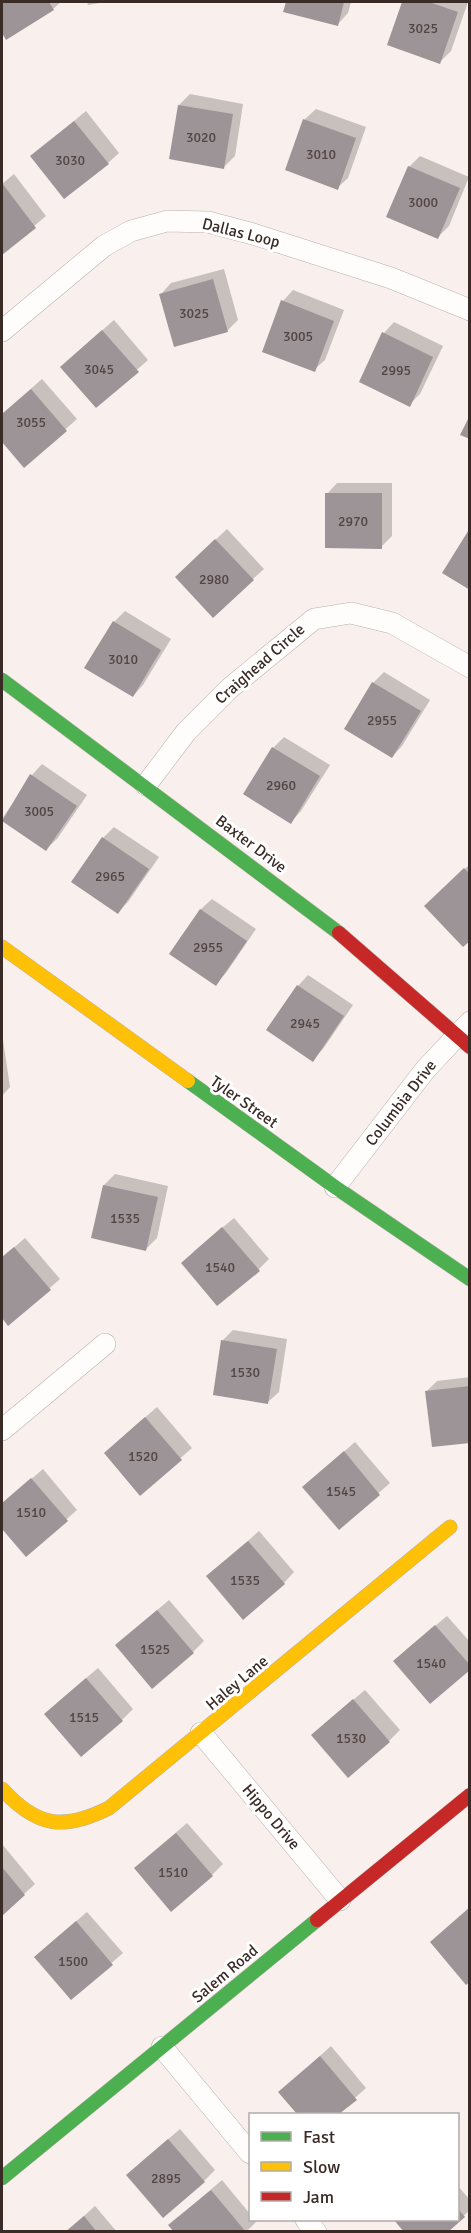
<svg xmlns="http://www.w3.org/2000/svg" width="471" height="2233" viewBox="0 0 471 2233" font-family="Signika,sans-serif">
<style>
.shadow{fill:#0003}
.building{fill:#9d9498}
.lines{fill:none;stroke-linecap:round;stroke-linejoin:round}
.street-casing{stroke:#bab0ac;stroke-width:22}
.fast-casing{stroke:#bab0ac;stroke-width:15}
.slow-casing{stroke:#bab0ac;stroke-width:15}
.jam-casing{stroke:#bab0ac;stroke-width:15}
.street{stroke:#fefdfc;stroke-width:21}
.fast{stroke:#4caf50;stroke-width:14}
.slow{stroke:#ffc107;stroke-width:14}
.jam{stroke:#c62828;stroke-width:14}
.labels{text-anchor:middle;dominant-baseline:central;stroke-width:6;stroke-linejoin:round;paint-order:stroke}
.number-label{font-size:14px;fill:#534542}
.street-label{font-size:16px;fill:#3a2b26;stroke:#fff}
</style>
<rect width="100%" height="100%" fill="#f9f0ed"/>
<g class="shadow">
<path d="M2,2h59l-8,7 -47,29 -4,-8z"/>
<path d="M87,2h18l-17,3z"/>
<path d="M287,2h64l-3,11 -10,11 -53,-14z"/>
<path d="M404,2h64l-17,49 -11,11 -51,-18z"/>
<path d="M190,94l53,10 -8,52 -11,11 -45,-62z"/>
<path d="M316,109l50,18 -18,51 -11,10 -50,-19 18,-50z"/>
<path d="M86,111l33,42 -11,10 -76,-7z"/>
<path d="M420,156l49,21 -20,49 -11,11 -29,-70z"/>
<path d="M14,174l32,42 -44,37v-69z"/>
<path d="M224,269l14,51 -11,11 -66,-37 10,-11z"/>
<path d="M293,290l51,20 -19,50 -11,10 -31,-69z"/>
<path d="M114,320l34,40 -52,46 -23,-50z"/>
<path d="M394,322l49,24 -23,48 -11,11 -25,-72z"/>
<path d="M42,379l35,40 -53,47 -22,-27v-25z"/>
<path d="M337,483h55v53l-11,11 -54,-53z"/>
<path d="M227,529l37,40 -11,10 -65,-13z"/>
<path d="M125,611l46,28 -28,46 -10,11 -19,-74z"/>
<path d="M384,672l46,28 -28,46 -10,11 -46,-29 27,-45z"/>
<path d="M284,737l46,28 -29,46 -10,11 -18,-74z"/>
<path d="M42,764l45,31 -30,44 -11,10 -44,-30 30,-44z"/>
<path d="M114,827l45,30 -31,45 -10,10 -45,-30 30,-44z"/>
<path d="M470,864v75l-33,-43z"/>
<path d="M212,899l44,30 -30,44 -11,11 -44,-30 30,-45z"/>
<path d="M308,975l45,30 -30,44 -11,11 -14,-74z"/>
<path d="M2,1033l8,54 -8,9z"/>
<path d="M115,1174l53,12 -11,52 -11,11 -53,-12 11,-52z"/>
<path d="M234,1218l35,41 -11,11 -65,-18z"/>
<path d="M25,1238l35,41 -51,45 -7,-8v-58z"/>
<path d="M233,1330l54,9 -8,53 -11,10 -46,-61z"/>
<path d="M470,1377v65l-44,-50 11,-11z"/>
<path d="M157,1407l35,41 -52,46 -23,-52z"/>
<path d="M355,1442l35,41 -51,45 -24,-51z"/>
<path d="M43,1469l34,41 -51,45 -24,-29v-22z"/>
<path d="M259,1531l35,41 -10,11 -65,-17z"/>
<path d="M169,1600l35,41 -11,11 -65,-17z"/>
<path d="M447,1616l23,26v27l-64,-19z"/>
<path d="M98,1668l35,41 -11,11 -65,-17z"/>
<path d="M365,1690l35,40 -11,11 -65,-17z"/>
<path d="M187,1823l36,41 -11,11 -66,-17z"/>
<path d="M2,1844l33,40 -33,30z"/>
<path d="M87,1912l36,41 -52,45 -24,-52z"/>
<path d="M331,2046l35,42 -29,26h-38l-19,-22z"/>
<path d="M180,2129l35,41 -11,11 -65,-17z"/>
<path d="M222,2180l28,34v6l7,1 -11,11h-71l6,-17z"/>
<path d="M458,2186l12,14v10l-24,22h-40l-10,-12h62z"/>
<path d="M95,2206l22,26h-51z"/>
</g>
<g class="building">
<path d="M2,2h47l5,8 -48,30 -4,-7z"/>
<path d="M286,2h58l-6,24 -55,-14z"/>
<path d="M402,2h27l29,10 -18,52 -53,-19z"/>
<path d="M178,105l55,9 -9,55 -55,-10z"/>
<path d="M303,119l53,19 -18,52 -53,-20z"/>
<path d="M74,121l35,43 -45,35 -34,-43z"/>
<path d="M408,166l52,22 -22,51 -52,-22z"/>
<path d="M2,183l34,45 -34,27z"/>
<path d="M213,279l15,53 -54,15 -15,-53z"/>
<path d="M281,300l53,21 -19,51 -53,-20z"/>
<path d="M102,330l37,42 -43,36 -36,-41z"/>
<path d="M382,332l51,25 -23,50 -51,-25z"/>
<path d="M31,389l36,42 -43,37 -22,-26v-28z"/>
<path d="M470,415v24l-10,-4z"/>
<path d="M325,493h57v56l-57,-1z"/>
<path d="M470,528v62l-28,-17z"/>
<path d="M215,539l39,41 -41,38 -38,-41z"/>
<path d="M113,621l48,29 -28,47 -49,-29z"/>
<path d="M372,682l49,29 -29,47 -48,-29z"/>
<path d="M272,747l48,29 -29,48 -48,-30z"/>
<path d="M30,774l47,32 -31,45 -44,-30z"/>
<path d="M102,837l47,32 -31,45 -47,-32z"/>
<path d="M464,868l6,6v67l-7,6 -39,-41z"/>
<path d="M200,909l47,32 -31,45 -47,-32z"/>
<path d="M297,985l47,31 -31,46 -47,-32z"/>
<path d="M103,1185l55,12 -12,54 -55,-13z"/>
<path d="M222,1227l38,44 -43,35 -36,-43z"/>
<path d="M14,1247l37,43 -43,36 -6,-8v-61z"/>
<path d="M221,1340l56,9 -9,55 -55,-9z"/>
<path d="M470,1386v57l-38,4 -7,-56z"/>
<path d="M145,1417l37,43 -42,36 -36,-43z"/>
<path d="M344,1451l36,44 -41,35 -37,-43z"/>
<path d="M31,1478l37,43 -42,36 -24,-28v-26z"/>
<path d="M248,1541l37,43 -42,36 -37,-44z"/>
<path d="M157,1610l37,43 -42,36 -37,-44z"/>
<path d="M435,1625l35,40v5l-40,34 -37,-43z"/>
<path d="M86,1678l37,43 -42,36 -37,-43z"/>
<path d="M353,1699l37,43 -42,36 -37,-43z"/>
<path d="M176,1833l37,43 -42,36 -37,-44z"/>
<path d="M2,1867l23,28 -23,21z"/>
<path d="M470,1907v75l-4,3 -36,-43z"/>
<path d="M76,1921l37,44 -42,35 -37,-43z"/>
<path d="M320,2056l37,44 -18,14h-42l-19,-22z"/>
<path d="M168,2139l37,43 -42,36 -37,-43z"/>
<path d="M211,2190l35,42h-72l-6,-7z"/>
<path d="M458,2209l7,8 -17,15h-44l-10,-12h64z"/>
<path d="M84,2216l13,16h-32z"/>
</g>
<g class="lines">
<g class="street-casing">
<g id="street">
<path d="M2,331l102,-85 27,-15 36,-10 41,1 45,12 138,44 79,32"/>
<path d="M146,785l40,-53 44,-44 84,-69 37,-6 41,10 78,44"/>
<path d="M335,1187l90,-117 45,-48"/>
<path d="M2,1430l103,-86"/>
<path d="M201,1733l139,167"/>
<path d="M162,2047l88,106"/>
<path d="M306,2220l10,12"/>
</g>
</g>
<g class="fast-casing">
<g id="fast">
<path d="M2,680l337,253"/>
<path d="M188,1081l147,106 135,92"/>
<path d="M2,2178l315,-258"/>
</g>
</g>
<g class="slow-casing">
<g id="slow">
<path d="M2,947l186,134"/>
<path d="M2,1789c35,38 61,42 107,19l341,-281"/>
</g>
</g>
<g class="jam-casing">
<g id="jam">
<path d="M339,933l131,114"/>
<path d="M317,1920l153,-125"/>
</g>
</g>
<use href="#street" class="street"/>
<use href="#fast" class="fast"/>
<use href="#slow" class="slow"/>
<use href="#jam" class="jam"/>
</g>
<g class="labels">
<g class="number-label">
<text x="423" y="28">3025</text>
<text x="201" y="137">3020</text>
<text x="321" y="154">3010</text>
<text x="70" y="160">3030</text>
<text x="423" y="202">3000</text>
<text x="194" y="313">3025</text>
<text x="298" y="336">3005</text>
<text x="99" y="369">3045</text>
<text x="396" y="370">2995</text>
<text x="31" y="422">3055</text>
<text x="353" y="521">2970</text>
<text x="214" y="579">2980</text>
<text x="123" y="659">3010</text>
<text x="382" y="720">2955</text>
<text x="281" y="785">2960</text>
<text x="39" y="811">3005</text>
<text x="110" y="876">2965</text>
<text x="208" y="947">2955</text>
<text x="305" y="1023">2945</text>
<text x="125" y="1218">1535</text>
<text x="220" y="1267">1540</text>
<text x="245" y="1372">1530</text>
<text x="143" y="1456">1520</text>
<text x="341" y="1491">1545</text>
<text x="31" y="1512">1510</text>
<text x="245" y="1580">1535</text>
<text x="155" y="1649">1525</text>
<text x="431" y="1663">1540</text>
<text x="84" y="1717">1515</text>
<text x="351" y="1738">1530</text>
<text x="173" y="1872">1510</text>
<text x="73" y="1961">1500</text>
<text x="166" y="2178">2895</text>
</g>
<g class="street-label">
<text transform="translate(241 233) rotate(14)">Dallas Loop</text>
<text transform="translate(260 664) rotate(-41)">Craighead Circle</text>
<text transform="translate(251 844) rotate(37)">Baxter Drive</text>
<text transform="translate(244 1102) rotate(35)">Tyler Street</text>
<text transform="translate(401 1103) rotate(-52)">Columbia Drive</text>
<text transform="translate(237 1683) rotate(-40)">Haley Lane</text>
<text transform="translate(271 1817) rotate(50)">Hippo Drive</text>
<text transform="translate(225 1974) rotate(-40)">Salem Road</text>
</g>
</g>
<rect width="471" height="2233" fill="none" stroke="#3a2b26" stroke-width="6"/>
<rect x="249" y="2113" width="210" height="108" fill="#ffffff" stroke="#b0aaa8" stroke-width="1.5"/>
<rect x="261" y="2132" width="30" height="9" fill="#4caf50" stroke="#b0aaa8" stroke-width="1.5"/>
<text x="303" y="2143" font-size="18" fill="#3a2b26">Fast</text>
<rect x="261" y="2162" width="30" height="9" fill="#ffc107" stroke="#b0aaa8" stroke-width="1.5"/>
<text x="303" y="2173" font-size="18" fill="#3a2b26">Slow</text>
<rect x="261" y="2192" width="30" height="9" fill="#c62828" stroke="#b0aaa8" stroke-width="1.5"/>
<text x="303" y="2203" font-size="18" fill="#3a2b26">Jam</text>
</svg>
